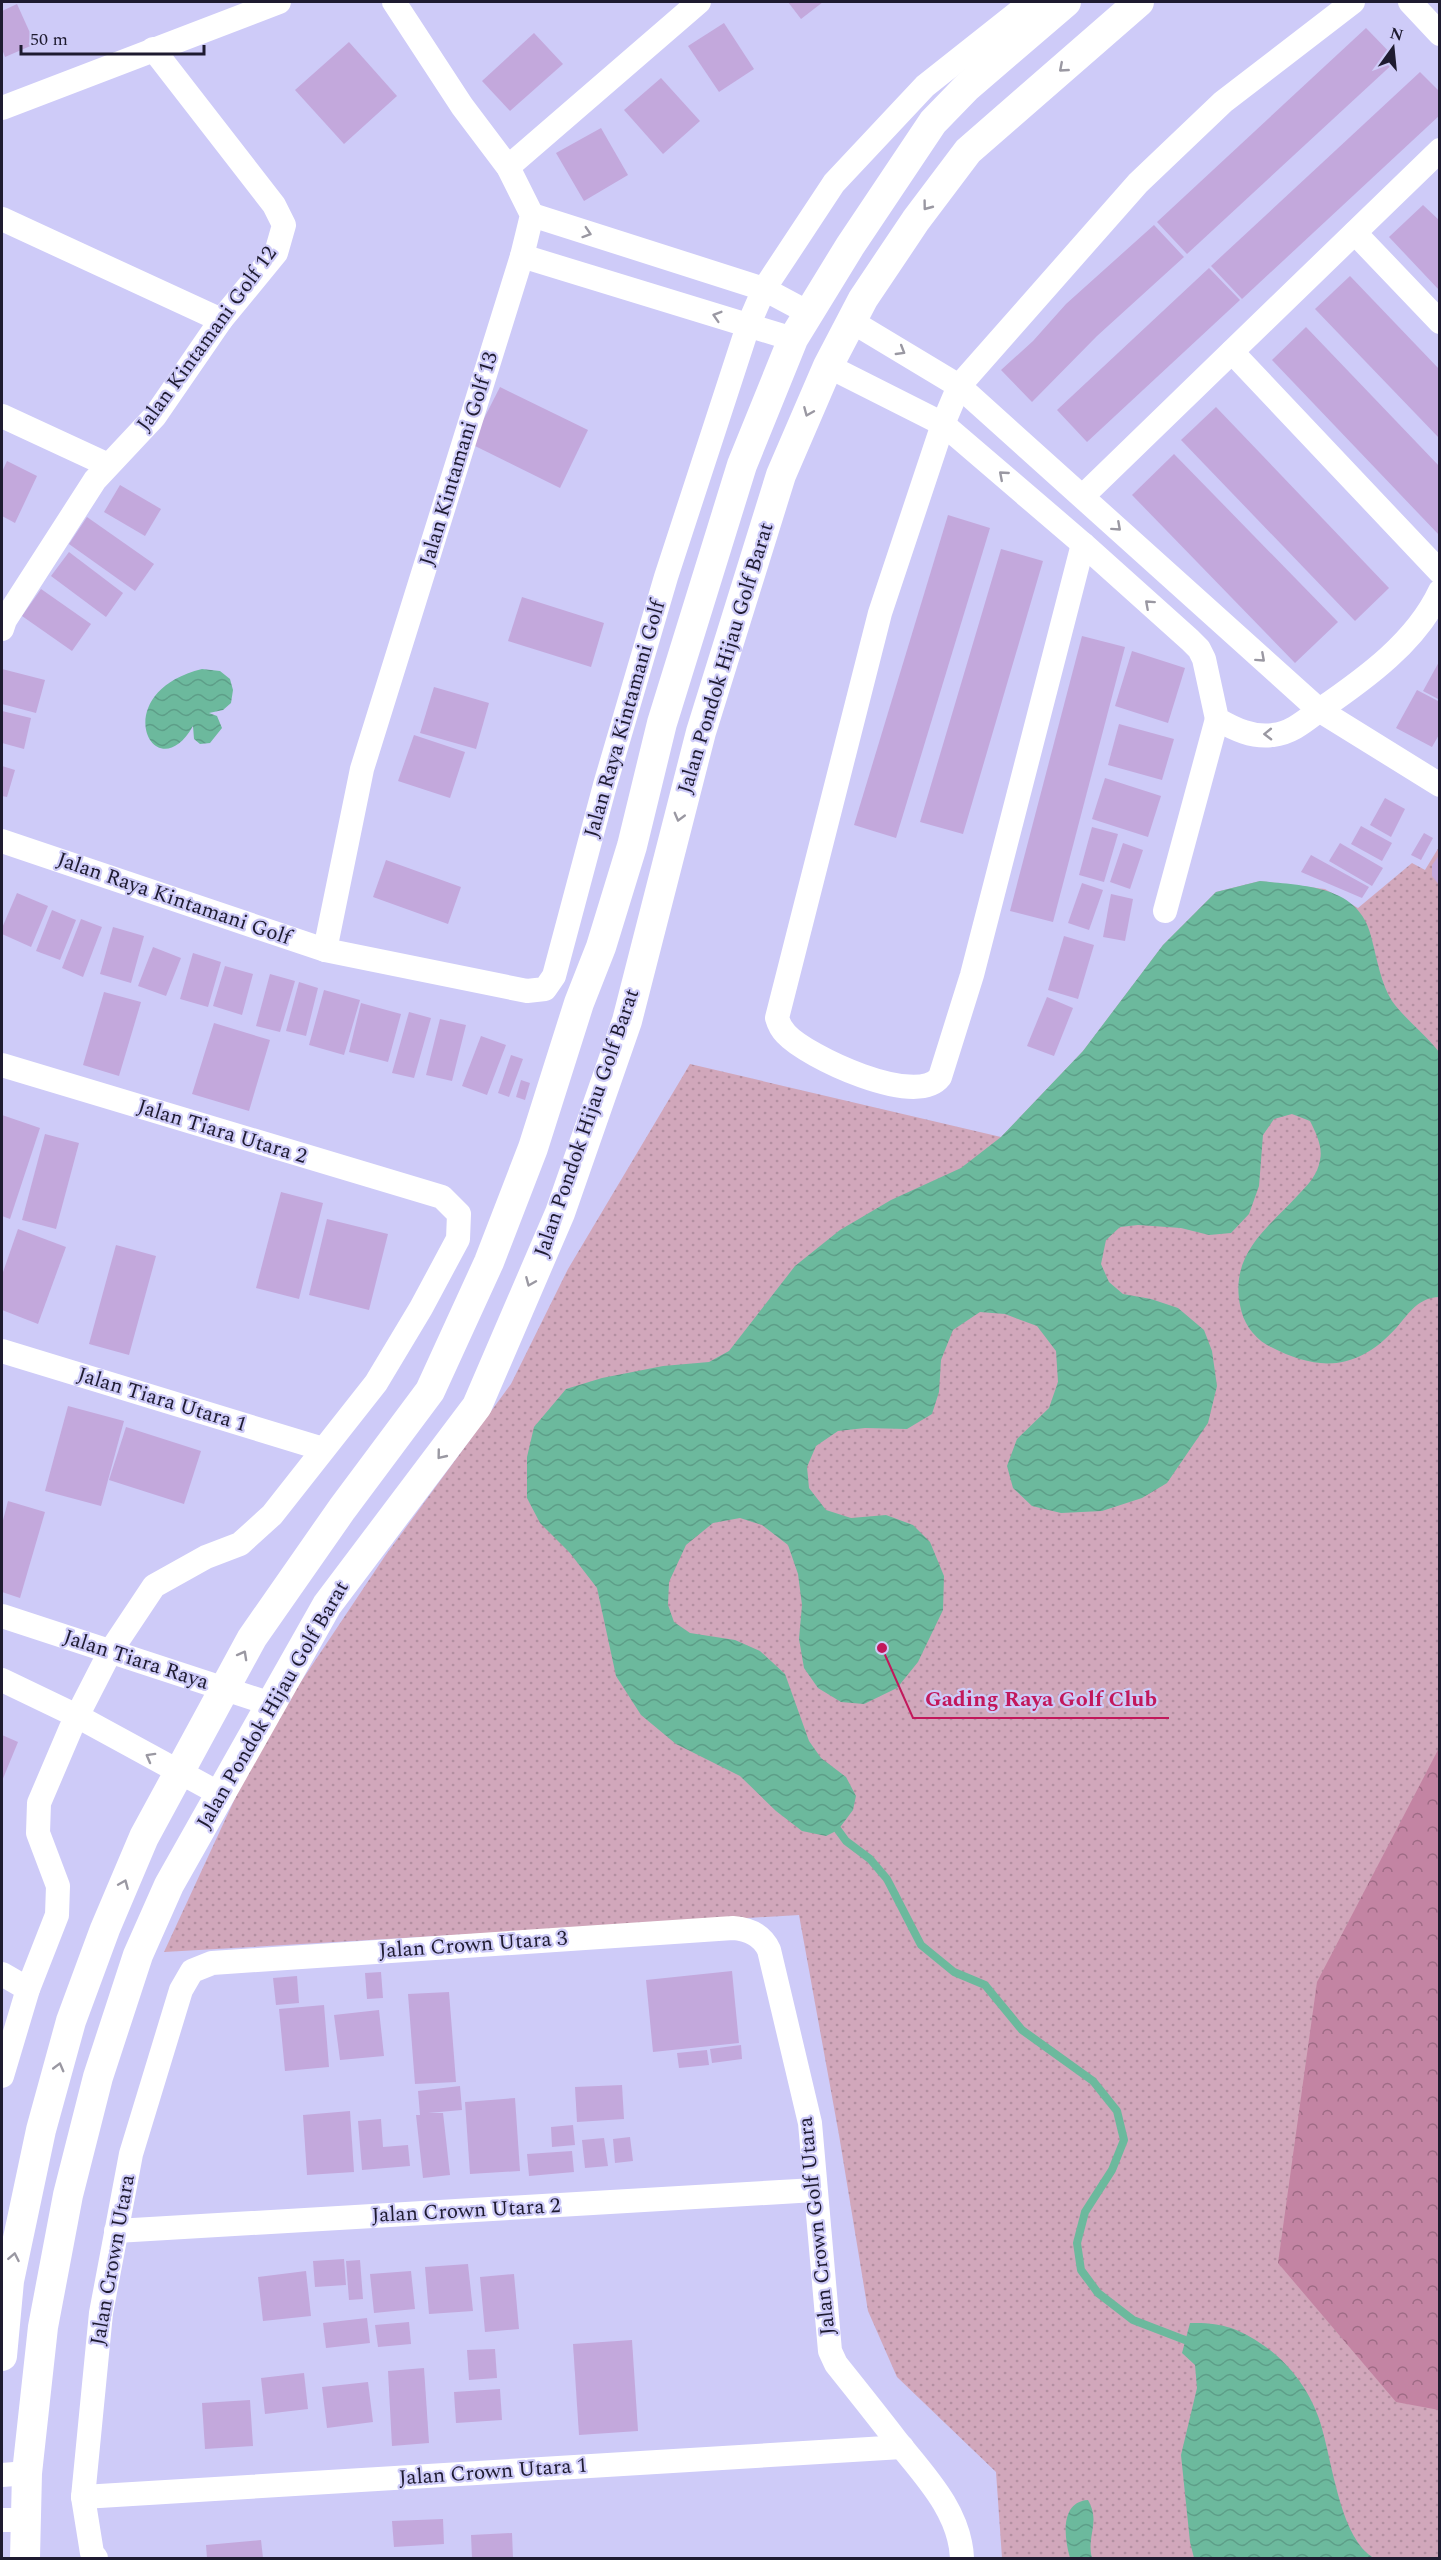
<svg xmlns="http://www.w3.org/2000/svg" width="1441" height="2560" viewBox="0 0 1441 2560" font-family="Spectral,serif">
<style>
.green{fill:url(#green-dots)}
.forest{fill:url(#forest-crowns)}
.water{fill:url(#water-waves)}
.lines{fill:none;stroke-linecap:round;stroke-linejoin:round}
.stream{stroke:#6cb99d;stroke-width:8}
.building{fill:#c3a8dc}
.minor{stroke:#fff;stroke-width:24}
.tertiary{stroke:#fff;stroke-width:30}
.oneway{stroke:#9a98a2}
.labels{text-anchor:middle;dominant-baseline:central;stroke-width:4.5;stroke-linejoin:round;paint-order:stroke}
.street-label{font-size:21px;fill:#1e1b30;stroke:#cecbf8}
.leader{fill:none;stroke:#c2185b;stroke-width:2}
.callout-dot{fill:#c2185b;stroke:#cecbf8;stroke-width:2}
.callout-label{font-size:22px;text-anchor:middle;font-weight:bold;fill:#c2185b;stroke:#cecbf8;stroke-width:4.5;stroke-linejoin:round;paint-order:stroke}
</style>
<defs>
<pattern id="green-dots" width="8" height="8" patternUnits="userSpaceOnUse" patternTransform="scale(1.5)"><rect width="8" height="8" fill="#d1a7bb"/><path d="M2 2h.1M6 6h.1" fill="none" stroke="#b38fa1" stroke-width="1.8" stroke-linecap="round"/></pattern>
<pattern id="forest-crowns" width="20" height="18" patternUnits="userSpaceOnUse" patternTransform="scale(1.5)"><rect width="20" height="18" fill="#c384a3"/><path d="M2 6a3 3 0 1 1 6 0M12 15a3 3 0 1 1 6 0" fill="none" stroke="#9e6b85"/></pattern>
<pattern id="water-waves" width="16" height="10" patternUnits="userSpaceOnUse" patternTransform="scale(1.5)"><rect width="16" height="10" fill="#6cb99d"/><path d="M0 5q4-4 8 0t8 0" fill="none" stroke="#5d9e88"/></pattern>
</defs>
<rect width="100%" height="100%" fill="#cecbf8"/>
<path class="green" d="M1439,847v1711h-437l-6,-86 -99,-95 -29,-66 -29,-176 -40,-220 -635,37 98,-212 123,-184 126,-172 57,-115 122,-205 311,73 82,-86 80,-106 53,-53 44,-11 65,8 33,19 54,-45 13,7z"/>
<path class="forest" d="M1439,1748v662l-43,-8 -118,-139 39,-281z"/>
<g class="water">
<path d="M202,669l18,2 10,8 3,11 -2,13 -8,7 -14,3 8,3 5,12 -12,15 -10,1 -6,-5 -1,-13c-38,67 -89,-33 9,-57z"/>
<path d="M1260,881c46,5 101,4 112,59 5,19 9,44 20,61 12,17 34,34 47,51v245c-21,1 -29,15 -42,30 -40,45 -80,45 -130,18 -15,-9 -24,-23 -27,-40 -10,-52 28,-77 59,-111 9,-9 19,-20 21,-34 3,-13 -4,-27 -10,-39l-18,-7 -18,5 -11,16 -4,51 -10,28 -18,19 -22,2 -28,-7 -43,-3 -18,2 -14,13 -5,24 8,18 14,12 28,5 27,9 26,22 8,21 5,35 -9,37 -41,60 -25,15 -40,13 -41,2 -29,-7 -19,-18 -6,-22 10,-27 32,-31 9,-26 -2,-31 -19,-25 -32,-12 -25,-2 -27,18 -12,30 -2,32 -7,22 -25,15 -42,-1 -27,3 -22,15 -9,21 2,21 17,22 25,8 35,-3 27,10 17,17 14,34 -1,34 -25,52 -21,26 -33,16 -23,-2 -23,-14 -14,-20 -5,-29 3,-34 -4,-31 -10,-29 -26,-20 -22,-7 -27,5 -27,22 -17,37 -1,23 6,17 16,11 45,7 25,11 25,23 24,67 12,17 25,19 10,19 -3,14 -15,20 -12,6 -24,-5 -26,-20 -36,-35 -64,-32 -35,-29 -25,-39 -19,-88 -27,-35 -30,-30 -13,-25v-41l7,-30 32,-38 36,-11 61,-12 46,-4 20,-11 66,-85 45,-36 51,-30 70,-32 40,-31 82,-86 80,-106 53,-53z"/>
<path d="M1190,2323c30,-1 49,5 73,22 24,16 45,43 55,71 14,37 20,122 56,142h-180l-4,-16 -9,-87 16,-67 -2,-23 -13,-12z"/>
<path d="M1088,2500c13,23 -2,36 4,58h-22c-6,-21 -10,-56 18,-58z"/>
</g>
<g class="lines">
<path class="stream" d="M838,1830l8,11 24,18 17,20 34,66 33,27 31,13 37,45 71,51 24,30 7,29 -12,30 -27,42 -8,31 4,27 17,23 35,27 52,20"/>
</g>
<g class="building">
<path d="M788,2h35l-22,17z"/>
<path d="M17,4l18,40 -30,13 -3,-8v-38z"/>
<path d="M724,23l30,46 -35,23 -31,-46z"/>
<path d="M1366,28l31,32 -210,194 -30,-32z"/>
<path d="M534,33l29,31 -53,47 -28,-30z"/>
<path d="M349,42l48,54 -53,48 -49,-54z"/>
<path d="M1420,72l20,20v23l-198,184 -31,-33z"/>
<path d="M661,78l39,43 -37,33 -39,-44z"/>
<path d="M601,128l27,47 -44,26 -28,-48z"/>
<path d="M1423,205l17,16v70l-51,-54z"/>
<path d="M1154,225l30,32 -87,79 -65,66 -31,-32 32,-29 33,-37z"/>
<path d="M1209,268l31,32 -153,142 -30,-32z"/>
<path d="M1350,276l90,94v69l-125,-130z"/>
<path d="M1306,327l134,140v69l-168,-176z"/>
<path d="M500,387l88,43 -28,58 -89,-44z"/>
<path d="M1216,407l173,181 -34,33 -174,-181z"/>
<path d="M1174,454l164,168 -43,41 -163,-168z"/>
<path d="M7,461l30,15 -22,47 -13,-7v-44z"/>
<path d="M120,485l41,24 -16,27 -41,-24z"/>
<path d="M948,515l42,13 -94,310 -42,-13z"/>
<path d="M87,517l67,47 -19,27 -66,-47z"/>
<path d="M1001,549l42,12 -80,273 -43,-12z"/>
<path d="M69,552l54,41 -17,24 -55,-41z"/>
<path d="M41,589l50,35 -19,27 -50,-35z"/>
<path d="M522,597l82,26 -13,44 -83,-26z"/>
<path d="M1082,636l43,11 -72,275 -43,-11z"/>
<path d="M1132,651l53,17 -17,55 -53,-17z"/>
<path d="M1440,660v40l-17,-9z"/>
<path d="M2,669l43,11 -9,33 -34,-9z"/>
<path d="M434,687l55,16 -13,46 -56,-16z"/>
<path d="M1417,690l23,12v31l-8,14 -36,-19z"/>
<path d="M2,711l29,7 -7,31 -22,-6z"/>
<path d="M1119,724l55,15 -12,41 -54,-15z"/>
<path d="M414,735l51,17 -15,46 -52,-17z"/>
<path d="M2,766l13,4 -8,27 -5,-1z"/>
<path d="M1105,778l56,18 -13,41 -56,-18z"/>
<path d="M1385,798l20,11 -14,28 -21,-12z"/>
<path d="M1361,826l31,17 -10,18 -31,-17z"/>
<path d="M1092,827l26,7 -14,48 -25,-7z"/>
<path d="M1424,833l9,5 -12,22 -10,-5z"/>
<path d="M1123,843l20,7 -13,39 -20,-7z"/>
<path d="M1340,843l43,25 -11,18 -43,-25z"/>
<path d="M1440,854v32l-8,-10v-11z"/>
<path d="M1311,855l58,32 -7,11 -61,-26z"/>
<path d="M386,860l75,27 -13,37 -75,-27z"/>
<path d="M1082,883l21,7 -14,40 -21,-7z"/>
<path d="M17,893l31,13 -17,41 -29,-13v-6z"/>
<path d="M1111,894l22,5 -8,42 -22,-4z"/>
<path d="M52,910l24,10 -16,40 -24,-9z"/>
<path d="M81,919l21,8 -19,50 -21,-9z"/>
<path d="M113,927l31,9 -13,47 -31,-9z"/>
<path d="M1064,936l30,9 -16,54 -30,-9z"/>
<path d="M153,947l28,11 -15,38 -28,-10z"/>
<path d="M193,953l28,9 -13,45 -28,-8z"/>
<path d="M225,966l28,8 -11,41 -29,-9z"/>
<path d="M270,974l25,7 -15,51 -24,-6z"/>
<path d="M299,982l19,6 -12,48 -20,-5z"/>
<path d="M324,990l36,10 -16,55 -35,-10z"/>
<path d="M104,992l37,10 -22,74 -36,-11z"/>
<path d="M1047,997l26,11 -19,48 -27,-10z"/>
<path d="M361,1003l40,11 -13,48 -39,-10z"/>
<path d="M409,1012l22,6 -17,60 -22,-5z"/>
<path d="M440,1019l26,6 -14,56 -26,-6z"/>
<path d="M214,1023l56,17 -21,71 -57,-17z"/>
<path d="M481,1036l25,9 -19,50 -25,-9z"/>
<path d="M511,1055l12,4 -14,38 -11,-4z"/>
<path d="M521,1080l9,3 -5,17 -9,-3z"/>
<path d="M2,1115l38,13 -30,91 -8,-3z"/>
<path d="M45,1134l34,9 -23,86 -34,-9z"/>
<path d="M281,1192l42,11 -24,96 -43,-11z"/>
<path d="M327,1219l61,15 -19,76 -60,-15z"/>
<path d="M18,1229l48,18 -28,77 -36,-14v-35z"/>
<path d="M116,1245l40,11 -27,99 -40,-11z"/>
<path d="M68,1406l56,15 -23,85 -56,-15z"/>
<path d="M126,1427l75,24 -17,53 -75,-24z"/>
<path d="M8,1501l37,11 -25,86 -18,-6v-68z"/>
<path d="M2,1735l16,7 -16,39z"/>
<path d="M732,1971l7,72 -86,9 -7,-72z"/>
<path d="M381,1972l2,26 -16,1 -2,-26z"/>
<path d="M297,1976l2,27 -23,2 -3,-27z"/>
<path d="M449,1992l7,90 -41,2 -7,-90z"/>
<path d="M324,2005l5,62 -44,4 -6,-62z"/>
<path d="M379,2010l5,46 -44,4 -6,-45z"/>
<path d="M741,2045l1,14 -30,4 -2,-14z"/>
<path d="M707,2050l2,15 -30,3 -2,-15z"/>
<path d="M622,2085l2,34 -47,3 -2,-35z"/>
<path d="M460,2086l2,24 -34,3h15l7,62 -27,3 -7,-63h4l-2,-24z"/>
<path d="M515,2098l5,73 -50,3 -5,-72z"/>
<path d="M350,2111l4,61 -47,3 -4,-60z"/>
<path d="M381,2119l2,28 25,-2 2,21 -48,4 -4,-49z"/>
<path d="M573,2125l2,20 -23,2 -1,-20z"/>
<path d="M630,2137l3,24 -18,2 -2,-24z"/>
<path d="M604,2138l4,28 -23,2 -3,-28z"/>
<path d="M572,2151l2,21 -45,4 -2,-22z"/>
<path d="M344,2259l2,26 -31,2 -2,-26z"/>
<path d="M360,2260l3,39 -14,1 -3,-39z"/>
<path d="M468,2264l5,47 -44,3 -4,-47z"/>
<path d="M306,2271l5,45 -48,5 -5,-44z"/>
<path d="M411,2271l4,38 -41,4 -4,-39z"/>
<path d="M514,2274l5,55 -34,3 -5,-55z"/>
<path d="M367,2318l3,25 -44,5 -3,-25z"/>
<path d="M409,2322l2,22 -33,3 -3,-22z"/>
<path d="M632,2340l6,91 -59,4 -6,-91z"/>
<path d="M495,2349l2,29 -28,2 -2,-30z"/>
<path d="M424,2368l5,75 -37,3 -4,-75z"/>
<path d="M304,2373l4,36 -43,5 -4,-36z"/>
<path d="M368,2382l5,40 -46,6 -5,-41z"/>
<path d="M500,2389l2,31 -46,3 -2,-31z"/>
<path d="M250,2400l3,46 -48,3 -3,-46z"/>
<path d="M443,2519l1,25 -50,3 -2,-26z"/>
<path d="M512,2533l1,25h-41l-1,-23z"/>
<path d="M261,2540l2,18h-56l-1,-13z"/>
</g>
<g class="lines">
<g class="minor">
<path d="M1410,2l30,32"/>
<path d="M2,108l277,-106"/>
<path d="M508,167l191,-165"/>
<path d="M532,215l232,74 43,23"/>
<path d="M2,219l219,101"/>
<path d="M1355,233l85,89"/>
<path d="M522,256l271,83"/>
<path d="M851,321l108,65 360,324 121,75"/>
<path d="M1232,352l208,220"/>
<path d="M828,366l115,58 140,120 107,96 9,9 5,10 13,60c17,10 36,19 56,16 19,-2 33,-15 48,-26 45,-31 95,-67 119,-118"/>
<path d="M2,416l106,49"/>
<path d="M1083,496l357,-346"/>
<path d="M1083,544l-111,431 -32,102c-24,31 -133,-20 -154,-43 -5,-5 -7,-9 -9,-16l103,-405 63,-189 16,-38 179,-203 85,-81 130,-100"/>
<path d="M2,629l3,-9 90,-140 60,-64 66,-96 55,-67 8,-28 -10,-20 -121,-156"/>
<path d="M2,841l323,109 202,41 18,-2 9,-13 51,-191 61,-208 82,-251 16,-37 70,-106 91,-97 106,-84"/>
<path d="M1165,911l52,-192"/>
<path d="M325,950l37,-181 160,-513 10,-41 -24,-48 -46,-61 -68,-104"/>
<path d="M2,1065l440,132 17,17 -1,25 -37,69 -45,75 -104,132 -32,29 -34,13 -52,29 -44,66 -39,76 -32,75 -1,30 20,53 -1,29 -29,74 -26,87"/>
<path d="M2,1351l321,98"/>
<path d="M2,1616l269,88"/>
<path d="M2,1680l75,36 143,78"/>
<path d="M2,1974l26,15"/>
<path d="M116,2231l699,-41"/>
<path d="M2,2475l25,-2"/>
<path d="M83,2497l819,-50"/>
<path d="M2,2520h23"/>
<path d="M96,2558l-4,-5 -9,-56 18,-184 30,-159 50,-164 11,-19 20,-8 521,-35c16,1 29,7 36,22l41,173 20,228 6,13c20,25 40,50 60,76 28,35 64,71 66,118"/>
</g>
<g class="tertiary">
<path d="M2,2356l7,-75 32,-151 30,-109 34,-92 39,-92 108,-199 90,-129 88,-118 59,-129 44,-114 46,-145 22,-56 31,-101 30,-123 80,-258 51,-126 57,-93 83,-124 34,-35 99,-85"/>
<path d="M25,2558l2,-85 16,-146 25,-132 30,-118 40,-122 31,-70 158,-280 150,-199 83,-193 67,-192 74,-289 80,-257 47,-109 35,-67 53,-79 52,-69 171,-149"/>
</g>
</g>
<defs><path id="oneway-chevron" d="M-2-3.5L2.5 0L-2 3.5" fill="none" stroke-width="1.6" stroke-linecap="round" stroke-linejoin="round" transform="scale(1.5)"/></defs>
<g class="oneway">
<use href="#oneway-chevron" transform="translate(1063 68) rotate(139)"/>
<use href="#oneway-chevron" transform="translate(927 206) rotate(127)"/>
<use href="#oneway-chevron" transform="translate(587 233) rotate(18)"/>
<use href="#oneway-chevron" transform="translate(717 316) rotate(-163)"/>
<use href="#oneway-chevron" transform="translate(901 351) rotate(31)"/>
<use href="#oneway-chevron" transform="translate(808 412) rotate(113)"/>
<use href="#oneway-chevron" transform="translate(1003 475) rotate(-139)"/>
<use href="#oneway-chevron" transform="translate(1117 527) rotate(42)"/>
<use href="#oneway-chevron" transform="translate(1149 604) rotate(-138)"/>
<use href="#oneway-chevron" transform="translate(1261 658) rotate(42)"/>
<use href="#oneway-chevron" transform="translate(1268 734) rotate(179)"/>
<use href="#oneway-chevron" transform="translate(679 817) rotate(105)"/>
<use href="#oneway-chevron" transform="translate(530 1282) rotate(113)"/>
<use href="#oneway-chevron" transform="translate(441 1455) rotate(129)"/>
<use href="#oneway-chevron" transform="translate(243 1655) rotate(-61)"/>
<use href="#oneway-chevron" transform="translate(150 1757) rotate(-151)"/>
<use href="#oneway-chevron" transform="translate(124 1884) rotate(-67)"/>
<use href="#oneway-chevron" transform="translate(59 2067) rotate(-75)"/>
<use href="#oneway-chevron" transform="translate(14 2257) rotate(-79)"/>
</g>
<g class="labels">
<g class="street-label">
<text transform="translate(207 339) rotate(-54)">Jalan Kintamani Golf 12</text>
<text transform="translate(459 459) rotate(-73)">Jalan Kintamani Golf 13</text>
<text transform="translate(726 658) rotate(-73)">Jalan Pondok Hijau Golf Barat</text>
<text transform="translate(625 719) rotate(-74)">Jalan Raya Kintamani Golf</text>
<text transform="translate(174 899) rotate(19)">Jalan Raya Kintamani Golf</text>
<text transform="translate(587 1123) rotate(-71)">Jalan Pondok Hijau Golf Barat</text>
<text transform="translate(222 1132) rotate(17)">Jalan Tiara Utara 2</text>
<text transform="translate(162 1400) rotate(17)">Jalan Tiara Utara 1</text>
<text transform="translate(136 1660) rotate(18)">Jalan Tiara Raya</text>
<text transform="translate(273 1705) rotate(-60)">Jalan Pondok Hijau Golf Barat</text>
<text transform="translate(473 1945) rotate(-4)">Jalan Crown Utara 3</text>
<text transform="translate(466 2211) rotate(-3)">Jalan Crown Utara 2</text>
<text transform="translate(817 2226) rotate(-96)">Jalan Crown Golf Utara</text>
<text transform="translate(113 2260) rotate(-80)">Jalan Crown Utara</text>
<text transform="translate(493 2472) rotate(-4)">Jalan Crown Utara 1</text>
</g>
</g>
<path class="leader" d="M882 1648L913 1718H1169"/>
<circle class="callout-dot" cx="882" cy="1648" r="6"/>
<g class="callout-label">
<text x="1041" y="1706">Gading Raya Golf Club</text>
</g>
<rect width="1441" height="2560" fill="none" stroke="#1e1b30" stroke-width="6"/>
<g transform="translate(1393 48) rotate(15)" stroke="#cecbf8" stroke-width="4.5" paint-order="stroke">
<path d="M0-4.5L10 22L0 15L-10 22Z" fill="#1e1b30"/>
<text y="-9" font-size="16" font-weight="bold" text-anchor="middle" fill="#1e1b30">N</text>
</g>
<path d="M21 45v9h183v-9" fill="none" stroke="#1e1b30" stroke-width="3"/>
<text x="30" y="45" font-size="18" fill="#1e1b30" stroke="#cecbf8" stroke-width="4.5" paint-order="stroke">50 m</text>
</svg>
